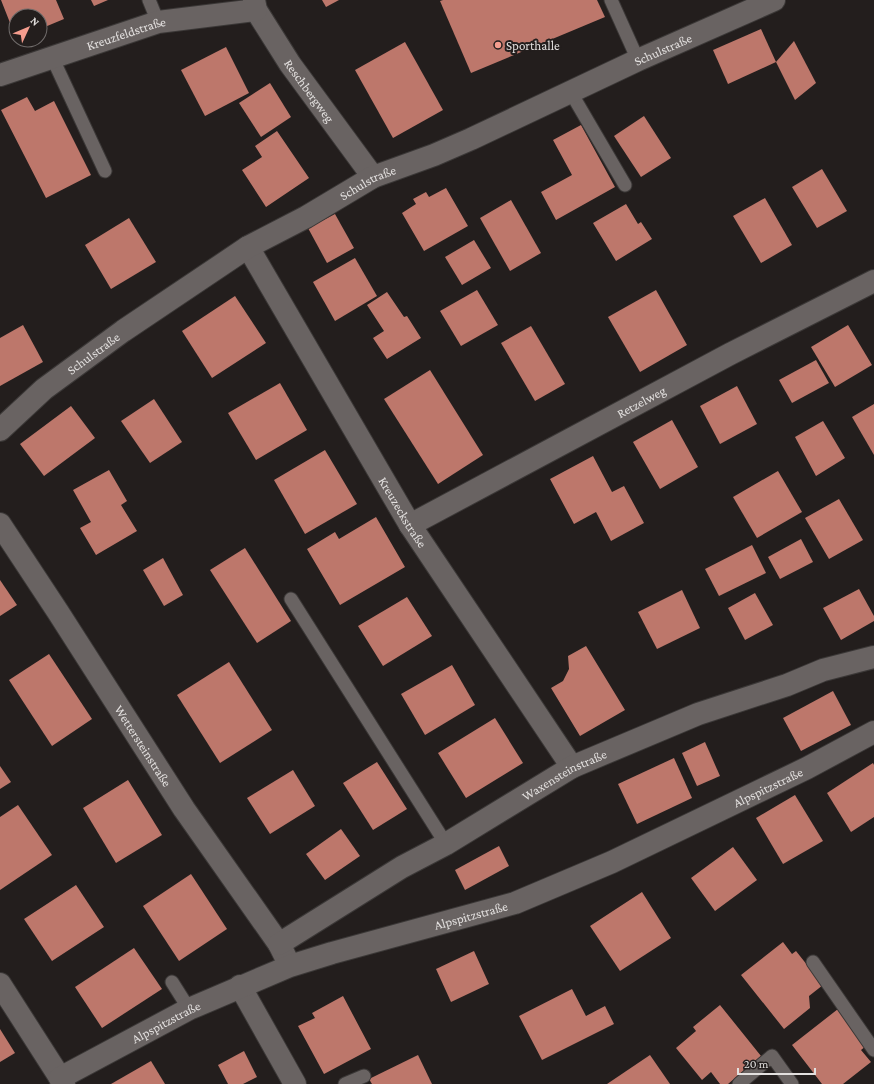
<svg xmlns="http://www.w3.org/2000/svg" width="874" height="1084" viewBox="0 0 874 1084" font-family="'Crimson Pro',serif">
<style>
.building{fill:#bd776b}
.lines{fill:none;stroke-linecap:round;stroke-linejoin:round}
.service-casing{stroke:#3b3837;stroke-width:15}
.minor-casing{stroke:#3b3837;stroke-width:24}
.service{stroke:#696362;stroke-width:13}
.minor{stroke:#696362;stroke-width:22}
.poi-dot{fill:#f59d8e;stroke:#231e1d;stroke-width:1.5}
.labels{text-anchor:middle;dominant-baseline:central;stroke-width:4;stroke-linejoin:round;paint-order:stroke}
.street-label{font-size:13px;fill:#e3e0df;stroke:#231e1d}
.poi-label{font-size:13px;fill:#e3e0df;stroke:#231e1d;text-anchor:start}
</style>
<rect width="100%" height="100%" fill="#231e1d"/>
<g class="building">
<path d="M1,0h55l8,19 -24,10v-13h-24v22z"/>
<path d="M91,0h17l-14,6z"/>
<path d="M322,0h17l-13,7z"/>
<path d="M443,0h154l8,17 -134,56 -31,-72z"/>
<path d="M761,29l15,33 -48,22 -15,-34z"/>
<path d="M794,41l22,42 -21,17 -19,-38z"/>
<path d="M405,42l38,68 -50,28 -38,-68z"/>
<path d="M226,47l23,46 -44,23 -24,-46z"/>
<path d="M270,83l21,34 -30,20 -22,-34z"/>
<path d="M27,97l8,14 19,-10 37,74 -45,23 -45,-88z"/>
<path d="M644,116l27,42 -30,19 -27,-41z"/>
<path d="M581,125l34,62 -59,33 -15,-28 31,-17 -19,-35z"/>
<path d="M277,131l32,47 -43,29 -24,-37 20,-13 -7,-11z"/>
<path d="M822,169l25,42 -30,17 -25,-41z"/>
<path d="M446,188l22,38 -44,25 -22,-38 14,-9 -3,-5 13,-7 3,5z"/>
<path d="M765,198l27,47 -31,18 -28,-47z"/>
<path d="M511,200l30,53 -31,18 -30,-53z"/>
<path d="M626,204l12,20 3,-2 11,17 -36,22 -23,-38z"/>
<path d="M335,214l19,34 -27,15 -19,-35z"/>
<path d="M129,218l27,44 -45,27 -26,-44z"/>
<path d="M474,240l17,28 -29,17 -17,-28z"/>
<path d="M355,258l22,38 -42,25 -22,-39z"/>
<path d="M477,290l21,35 -37,21 -21,-35z"/>
<path d="M656,290l31,55 -47,27 -32,-55z"/>
<path d="M387,292l17,25 3,-1 14,22 -34,21 -14,-21 11,-7 -17,-26z"/>
<path d="M235,296l31,47 -54,35 -30,-47z"/>
<path d="M23,325l20,37 -43,24v-48z"/>
<path d="M848,325l24,40 -37,22 -24,-40z"/>
<path d="M531,326l34,58 -30,17 -34,-58z"/>
<path d="M816,360l13,23 -37,20 -13,-23z"/>
<path d="M430,370l53,85 -45,29 -54,-85z"/>
<path d="M280,383l27,47 -51,30 -28,-47z"/>
<path d="M737,386l20,38 -37,20 -20,-38z"/>
<path d="M154,399l28,43 -32,21 -29,-42z"/>
<path d="M874,404v51l-22,-38z"/>
<path d="M71,406l24,32 -51,38 -24,-32z"/>
<path d="M672,420l26,47 -38,22 -27,-47z"/>
<path d="M823,421l22,37 -29,18 -21,-39z"/>
<path d="M325,450l32,54 -52,30 -31,-54z"/>
<path d="M593,456l19,36 12,-6 20,37 -33,18 -15,-29 -22,12 -24,-45z"/>
<path d="M109,470l18,31 -6,4 16,26 -41,24 -16,-27 11,-6 -18,-32z"/>
<path d="M778,471l24,41 -45,26 -24,-41z"/>
<path d="M839,499l24,41 -34,19 -24,-41z"/>
<path d="M376,517l29,50 -65,38 -33,-56 28,-17 4,7z"/>
<path d="M801,539l12,23 -33,17 -12,-22z"/>
<path d="M752,545l14,28 -47,23 -14,-27z"/>
<path d="M245,548l46,73 -34,22 -47,-73z"/>
<path d="M163,558l20,37 -19,11 -21,-36z"/>
<path d="M0,580l17,25 -17,11z"/>
<path d="M859,589l15,27v5l-33,19 -18,-32z"/>
<path d="M682,590l18,38 -43,21 -19,-37z"/>
<path d="M755,593l18,32 -28,15 -17,-32z"/>
<path d="M407,597l25,39 -49,30 -25,-40z"/>
<path d="M586,646l39,64 -45,26 -29,-48 12,-7 6,-12 -1,-13z"/>
<path d="M49,654l43,65 -40,27 -43,-66z"/>
<path d="M229,662l43,68 -52,33 -43,-68z"/>
<path d="M452,665l23,40 -50,30 -24,-41z"/>
<path d="M833,691l18,34 -50,26 -18,-33z"/>
<path d="M495,718l28,45 -57,35 -28,-45z"/>
<path d="M705,742l15,34 -23,10 -15,-33z"/>
<path d="M674,758l18,40 -55,26 -19,-40z"/>
<path d="M377,762l30,47 -34,21 -30,-47z"/>
<path d="M873,763l1,2v52l-23,15 -24,-39z"/>
<path d="M0,766l11,16 -11,7z"/>
<path d="M293,770l22,36 -45,28 -23,-36z"/>
<path d="M128,780l34,55 -46,28 -33,-55z"/>
<path d="M795,795l28,46 -40,23 -27,-46z"/>
<path d="M18,805l34,50 -52,35v-73z"/>
<path d="M341,829l19,27 -35,24 -19,-26z"/>
<path d="M499,846l10,20 -44,24 -10,-20z"/>
<path d="M733,847l24,33 -42,31 -24,-33z"/>
<path d="M191,874l36,55 -48,32 -36,-55z"/>
<path d="M76,885l28,42 -52,34 -28,-42z"/>
<path d="M642,892l29,46 -51,33 -30,-45z"/>
<path d="M783,942l9,12 4,-3 27,34 -14,11 1,12 -26,21 -43,-54z"/>
<path d="M134,948l28,41 -60,39 -27,-41z"/>
<path d="M474,951l15,33 -38,18 -15,-33z"/>
<path d="M572,989l14,27 19,-10 9,18 -72,36 -23,-44z"/>
<path d="M343,996l28,53 -47,25 -26,-48 17,-8 -3,-5z"/>
<path d="M720,1005l41,51 -33,28h-8l-9,-12 -9,8 -26,-32 20,-17 -3,-4z"/>
<path d="M838,1009l28,37 -5,4 10,12 -28,22h-21l-30,-39z"/>
<path d="M0,1029l15,24 -15,9z"/>
<path d="M244,1051l13,26 -14,7h-15l-10,-19z"/>
<path d="M418,1055l14,29h-60l-3,-5z"/>
<path d="M650,1055l20,29h-63z"/>
<path d="M151,1061l14,23h-54z"/>
</g>
<g class="lines">
<g class="service-casing">
<g id="service">
<path d="M149,0l9,22"/>
<path d="M611,0l27,60"/>
<path d="M52,57l53,114"/>
<path d="M570,91l55,94"/>
<path d="M291,599l155,245"/>
<path d="M813,962l61,88"/>
<path d="M172,982l17,27"/>
<path d="M345,1084l19,-8"/>
<path d="M739,1084l33,-28 20,28"/>
</g>
</g>
<g class="minor-casing">
<g id="minor">
<path id="s1" d="M254,0l2,10 34,54 83,113"/>
<path id="s2" d="M0,75l158,-53 98,-12"/>
<path id="s3" d="M248,247l162,278 162,242"/>
<path id="s4" d="M0,430l44,-41 79,-58 125,-84 58,-30 67,-40 61,-22 37,-16 167,-79 136,-60"/>
<path id="s5" d="M0,524l58,88 126,197 95,135 7,14"/>
<path id="s6" d="M410,525l320,-171 144,-73"/>
<path id="s7" d="M279,944l123,-77 44,-23 126,-77 126,-53 89,-29 36,-15 51,-13"/>
<path d="M0,984l64,100"/>
<path d="M240,986l55,98"/>
<path id="s8" d="M60,1078l129,-69 101,-43 42,-13 183,-50 97,-41 195,-94 67,-36"/>
</g>
</g>
<use href="#service" class="service"/>
<use href="#minor" class="minor"/>
</g>
<circle class="poi-dot" cx="498" cy="45" r="4"/>
<g class="labels">
<g class="street-label">
<text stroke="none"><textPath href="#s2" startOffset="133">Kreuzfeldstraße</textPath></text>
<text stroke="none"><textPath href="#s4" startOffset="769">Schulstraße</textPath></text>
<text stroke="none"><textPath href="#s1" startOffset="107">Reschbergweg</textPath></text>
<text stroke="none"><textPath href="#s4" startOffset="445">Schulstraße</textPath></text>
<text stroke="none"><textPath href="#s4" startOffset="121">Schulstraße</textPath></text>
<text stroke="none"><textPath href="#s6" startOffset="262">Retzelweg</textPath></text>
<text stroke="none"><textPath href="#s3" startOffset="307">Kreuzeckstraße</textPath></text>
<text stroke="none"><textPath href="#s5" startOffset="264">Wettersteinstraße</textPath></text>
<text stroke="none"><textPath href="#s7" startOffset="332">Waxensteinstraße</textPath></text>
<text stroke="none"><textPath href="#s8" startOffset="768">Alpspitzstraße</textPath></text>
<text stroke="none"><textPath href="#s8" startOffset="444">Alpspitzstraße</textPath></text>
<text stroke="none"><textPath href="#s8" startOffset="120">Alpspitzstraße</textPath></text>
</g>
<g class="poi-label">
<text x="506" y="45">Sporthalle</text>
</g>
</g>
<g transform="translate(28 28) rotate(46)"><circle r="19" fill="#231e1d" stroke="#706c6b"/>
<path d="M0-3L7 15L0 10L-7 15Z" fill="#f59d8e"/>
<text y="-6" font-size="11" font-weight="bold" text-anchor="middle" fill="#e3e0df">N</text>
</g>
<path d="M738 1068v6h77v-6" fill="none" stroke="#e3e0df" stroke-width="2"/>
<text x="744" y="1068" font-size="12" fill="#e3e0df" stroke="#231e1d" stroke-width="3" paint-order="stroke">20 m</text>
</svg>
